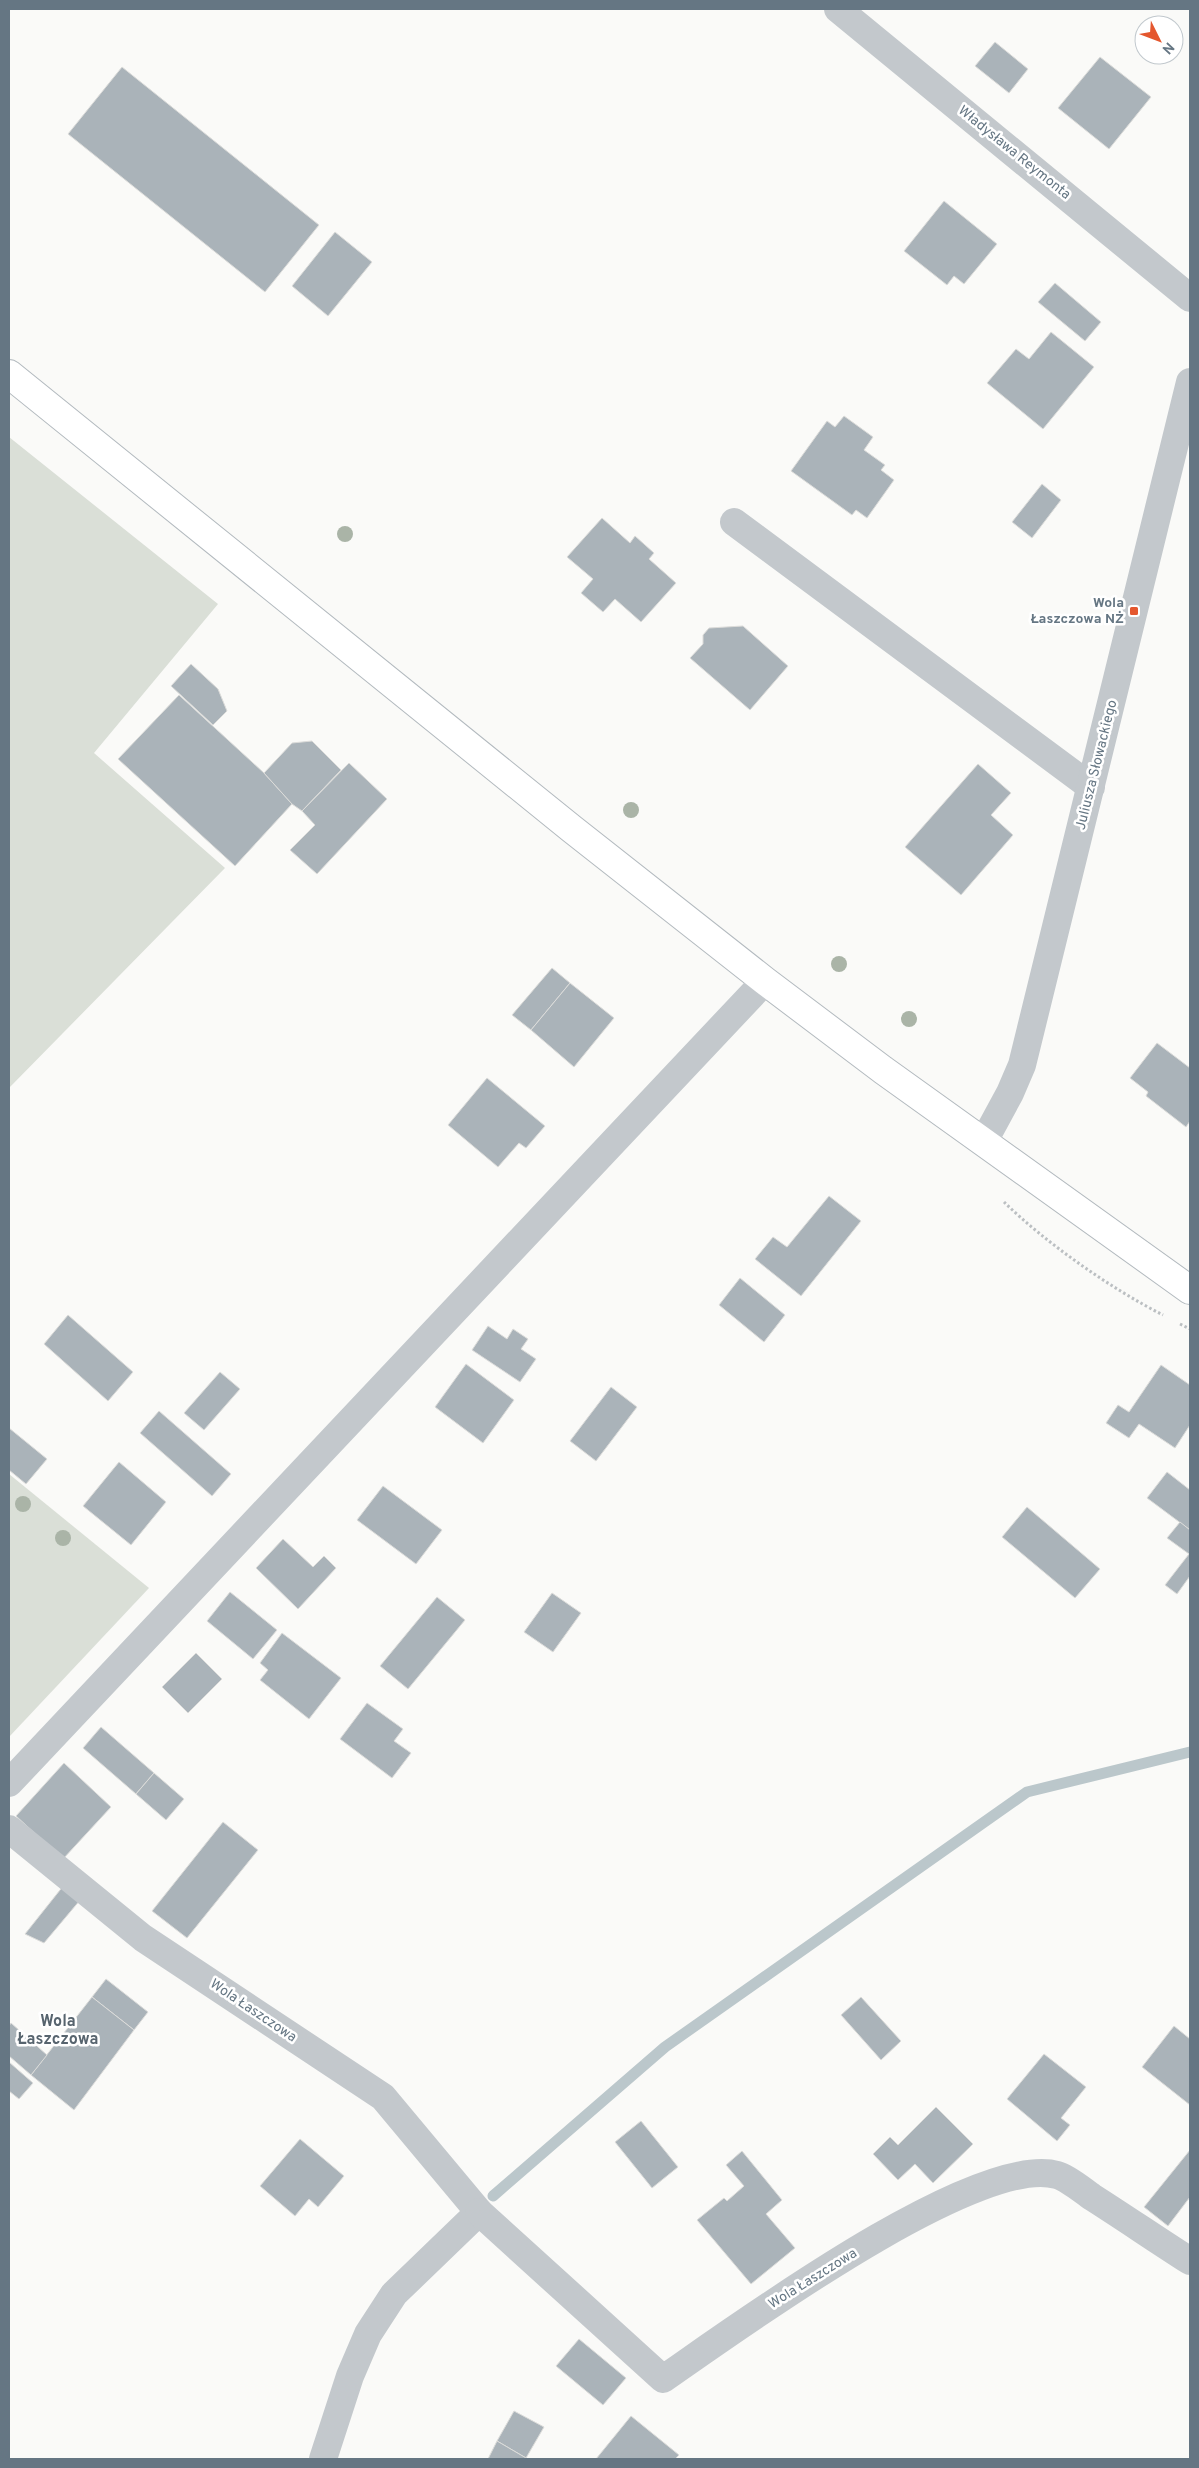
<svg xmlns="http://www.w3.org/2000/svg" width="1199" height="2468" viewBox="0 0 1199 2468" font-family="Overpass,sans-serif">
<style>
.green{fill:#dadfd7}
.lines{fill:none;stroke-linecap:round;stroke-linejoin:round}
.stream{stroke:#bbc7cb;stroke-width:11}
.building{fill:#aab3b9;stroke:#dcdcda}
.secondary-casing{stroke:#b3babf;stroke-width:30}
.path{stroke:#bbbfc2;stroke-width:3;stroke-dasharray:2.5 2.5;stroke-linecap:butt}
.street{stroke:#c3c8cc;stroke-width:28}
.secondary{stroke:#fff;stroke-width:28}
.tree{fill:#aab4a7}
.poi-dot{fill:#e4572e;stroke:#fff;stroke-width:2}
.labels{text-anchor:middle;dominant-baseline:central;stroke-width:5;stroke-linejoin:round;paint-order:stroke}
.street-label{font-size:14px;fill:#657683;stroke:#fff}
.poi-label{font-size:14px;font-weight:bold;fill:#657683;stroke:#fff;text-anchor:end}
.quarter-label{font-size:16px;font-weight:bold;fill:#57646e;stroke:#fff}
</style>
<rect width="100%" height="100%" fill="#fafaf8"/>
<g class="green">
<path d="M9,437l209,167 -124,149 131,115 -216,220z"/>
<path d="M9,1474l140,114 -140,149z"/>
</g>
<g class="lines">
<path class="stream" d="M493,2196l172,-149 362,-255 163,-40"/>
</g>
<g class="building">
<path d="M995,42l33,27 -19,24 -34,-27z"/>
<path d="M1100,57l51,40 -42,52 -51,-41z"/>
<path d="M122,67l197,158 -54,67 -197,-158z"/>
<path d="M944,201l53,43 -33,40 -10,-8 -7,9 -43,-34z"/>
<path d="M335,232l37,30 -44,54 -36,-30z"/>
<path d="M1055,283l46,39 -16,19 -47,-39z"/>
<path d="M1051,332l43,35 -51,62 -56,-46 29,-34 13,10z"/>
<path d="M844,416l29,21 -9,13 21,15 -4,5 13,10 -27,38 -11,-8 -4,5 -61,-44 36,-50 8,6z"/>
<path d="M1042,484l19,16 -29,38 -20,-16z"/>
<path d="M602,518l28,25 5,-7 19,17 -5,6 27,24 -35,39 -26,-23 -12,13 -22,-19 12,-14 -26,-22z"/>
<path d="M743,626l45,40 -38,44 -60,-52 13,-14v-9l6,-7z"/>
<path d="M191,664l27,25 9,22 -14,14 -42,-39z"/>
<path d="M179,695l85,78 28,31 -57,62 -117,-107z"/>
<path d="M312,741l29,29 -39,41 -10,-7 -28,-31 28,-30z"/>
<path d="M349,763l38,36 -70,75 -27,-24 25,-25 -13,-14z"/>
<path d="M978,764l33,29 -20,22 22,20 -52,60 -56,-48z"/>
<path d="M552,968l18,15 -39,47 -19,-15z"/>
<path d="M570,983l44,35 -40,49 -43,-37z"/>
<path d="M1157,1043l33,25v53l-4,6 -40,-31 2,-4 -18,-14z"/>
<path d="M487,1078l58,48 -19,22 -7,-5 -21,24 -50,-42z"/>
<path d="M829,1196l32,25 -60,75 -46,-37 18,-22 14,10z"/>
<path d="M740,1278l45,37 -21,27 -45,-37z"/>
<path d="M68,1315l65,57 -25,29 -64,-57z"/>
<path d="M488,1326l19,13 6,-10 15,10 -7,10 15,10 -16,23 -48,-32z"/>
<path d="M466,1364l48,36 -31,43 -48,-36z"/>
<path d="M1161,1365l29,20v40l-15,23 -36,-24 -10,14 -23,-15 12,-18 11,7z"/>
<path d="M220,1372l20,17 -36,41 -20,-17z"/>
<path d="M611,1387l26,20 -41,54 -26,-20z"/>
<path d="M159,1411l72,63 -19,22 -72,-63z"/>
<path d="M9,1428l38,31 -21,25 -17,-14z"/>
<path d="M119,1462l47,40 -35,43 -48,-39z"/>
<path d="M1167,1472l23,18v40l-43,-32z"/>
<path d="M383,1486l59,44 -26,34 -59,-44z"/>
<path d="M1027,1507l73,62 -25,29 -73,-61z"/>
<path d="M1180,1522l10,8v46l-13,18 -12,-9 24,-31 -22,-16z"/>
<path d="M283,1539l30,28 11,-11 12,12 -38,41 -42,-41z"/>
<path d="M230,1592l47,38 -24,29 -46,-38z"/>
<path d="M552,1593l29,20 -28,39 -29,-20z"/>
<path d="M437,1597l28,23 -57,69 -28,-23z"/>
<path d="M282,1633l59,45 -32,41 -49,-39 8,-10 -8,-7z"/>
<path d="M196,1653l26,26 -34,34 -26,-26z"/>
<path d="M367,1703l36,26 -9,12 17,12 -19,25 -52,-39z"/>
<path d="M101,1727l53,46 -18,21 -53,-46z"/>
<path d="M64,1763l47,44 -48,52 -47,-43z"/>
<path d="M154,1773l30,26 -18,21 -30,-26z"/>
<path d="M223,1822l35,28 -71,88 -35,-27z"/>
<path d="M64,1885l17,14 -37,44 -19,-9z"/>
<path d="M106,1979l42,33 -14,18 -42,-33z"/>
<path d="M92,1997l42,33 -60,80 -43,-35z"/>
<path d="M861,1997l40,44 -20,19 -40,-45z"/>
<path d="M11,2023l36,32 -16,20 -22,-19v-30z"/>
<path d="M1174,2026l16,13v66l-48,-38z"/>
<path d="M1044,2054l42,33 -25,31 9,7 -13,16 -50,-42z"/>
<path d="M9,2062l24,21 -14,16 -10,-8z"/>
<path d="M936,2107l37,37 -40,39 -18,-19 -17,16 -25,-26 17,-17 8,8z"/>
<path d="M641,2121l37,46 -26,21 -37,-46z"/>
<path d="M300,2139l44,37 -26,31 -9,-8 -14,17 -35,-30z"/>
<path d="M1190,2150v47l-22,29 -24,-19z"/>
<path d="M742,2151l40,49 -16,14 29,34 -44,36 -54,-64 27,-22 3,3 17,-15 -18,-21z"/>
<path d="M579,2339l47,39 -23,27 -47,-39z"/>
<path d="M514,2411l30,16 -18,31 -29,-17z"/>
<path d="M631,2416l48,39 -4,4h-79z"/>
<path d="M497,2441l29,17v1h-38z"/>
</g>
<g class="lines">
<g class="secondary-casing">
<path id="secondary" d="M9,374l563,455 193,152 118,89 307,220"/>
</g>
<g class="path">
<path d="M1004,1202c42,41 106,86 159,113"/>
<path d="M1180,1324l10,5"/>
</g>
<g class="street">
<path d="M838,9l352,289"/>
<path d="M734,522l357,265"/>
<path d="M984,1141l26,-48 12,-28 168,-683"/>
<path d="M9,1783l756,-802"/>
<path d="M9,1829l134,109 240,159 96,115 -85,82 -26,40 -18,42 -27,83"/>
<path d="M479,2212l184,167c71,-49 314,-227 394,-204 11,3 25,15 35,22 33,21 65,43 98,64"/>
</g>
<use href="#secondary" class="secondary"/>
</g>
<g class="tree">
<circle cx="345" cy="534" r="8"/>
<circle cx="631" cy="810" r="8"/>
<circle cx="839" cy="964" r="8"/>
<circle cx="909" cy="1019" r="8"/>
<circle cx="23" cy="1504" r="8"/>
<circle cx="63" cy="1538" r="8"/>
</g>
<rect class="poi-dot" x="1129" y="606" width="10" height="10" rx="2.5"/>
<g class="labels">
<g class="street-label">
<text transform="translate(1014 153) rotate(39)">Władysława Reymonta</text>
<text transform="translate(1097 765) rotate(-76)">Juliusza Słowackiego</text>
<text transform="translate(253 2011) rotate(34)">Wola Łaszczowa</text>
<text transform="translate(813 2279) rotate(-32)">Wola Łaszczowa</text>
</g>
<g class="poi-label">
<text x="1124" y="603">Wola<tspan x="1124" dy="16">Łaszczowa NŻ</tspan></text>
</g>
<g class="quarter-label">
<text x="58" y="2022">Wola<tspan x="58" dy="18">Łaszczowa</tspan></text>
</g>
</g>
<rect width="1199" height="2468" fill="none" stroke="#657683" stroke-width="20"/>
<g transform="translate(1159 40) rotate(132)"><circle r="24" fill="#ffffff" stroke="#c1c8cd"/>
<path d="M0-4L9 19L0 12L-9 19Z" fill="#e4572e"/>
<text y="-8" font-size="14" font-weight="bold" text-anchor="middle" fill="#657683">N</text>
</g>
</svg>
